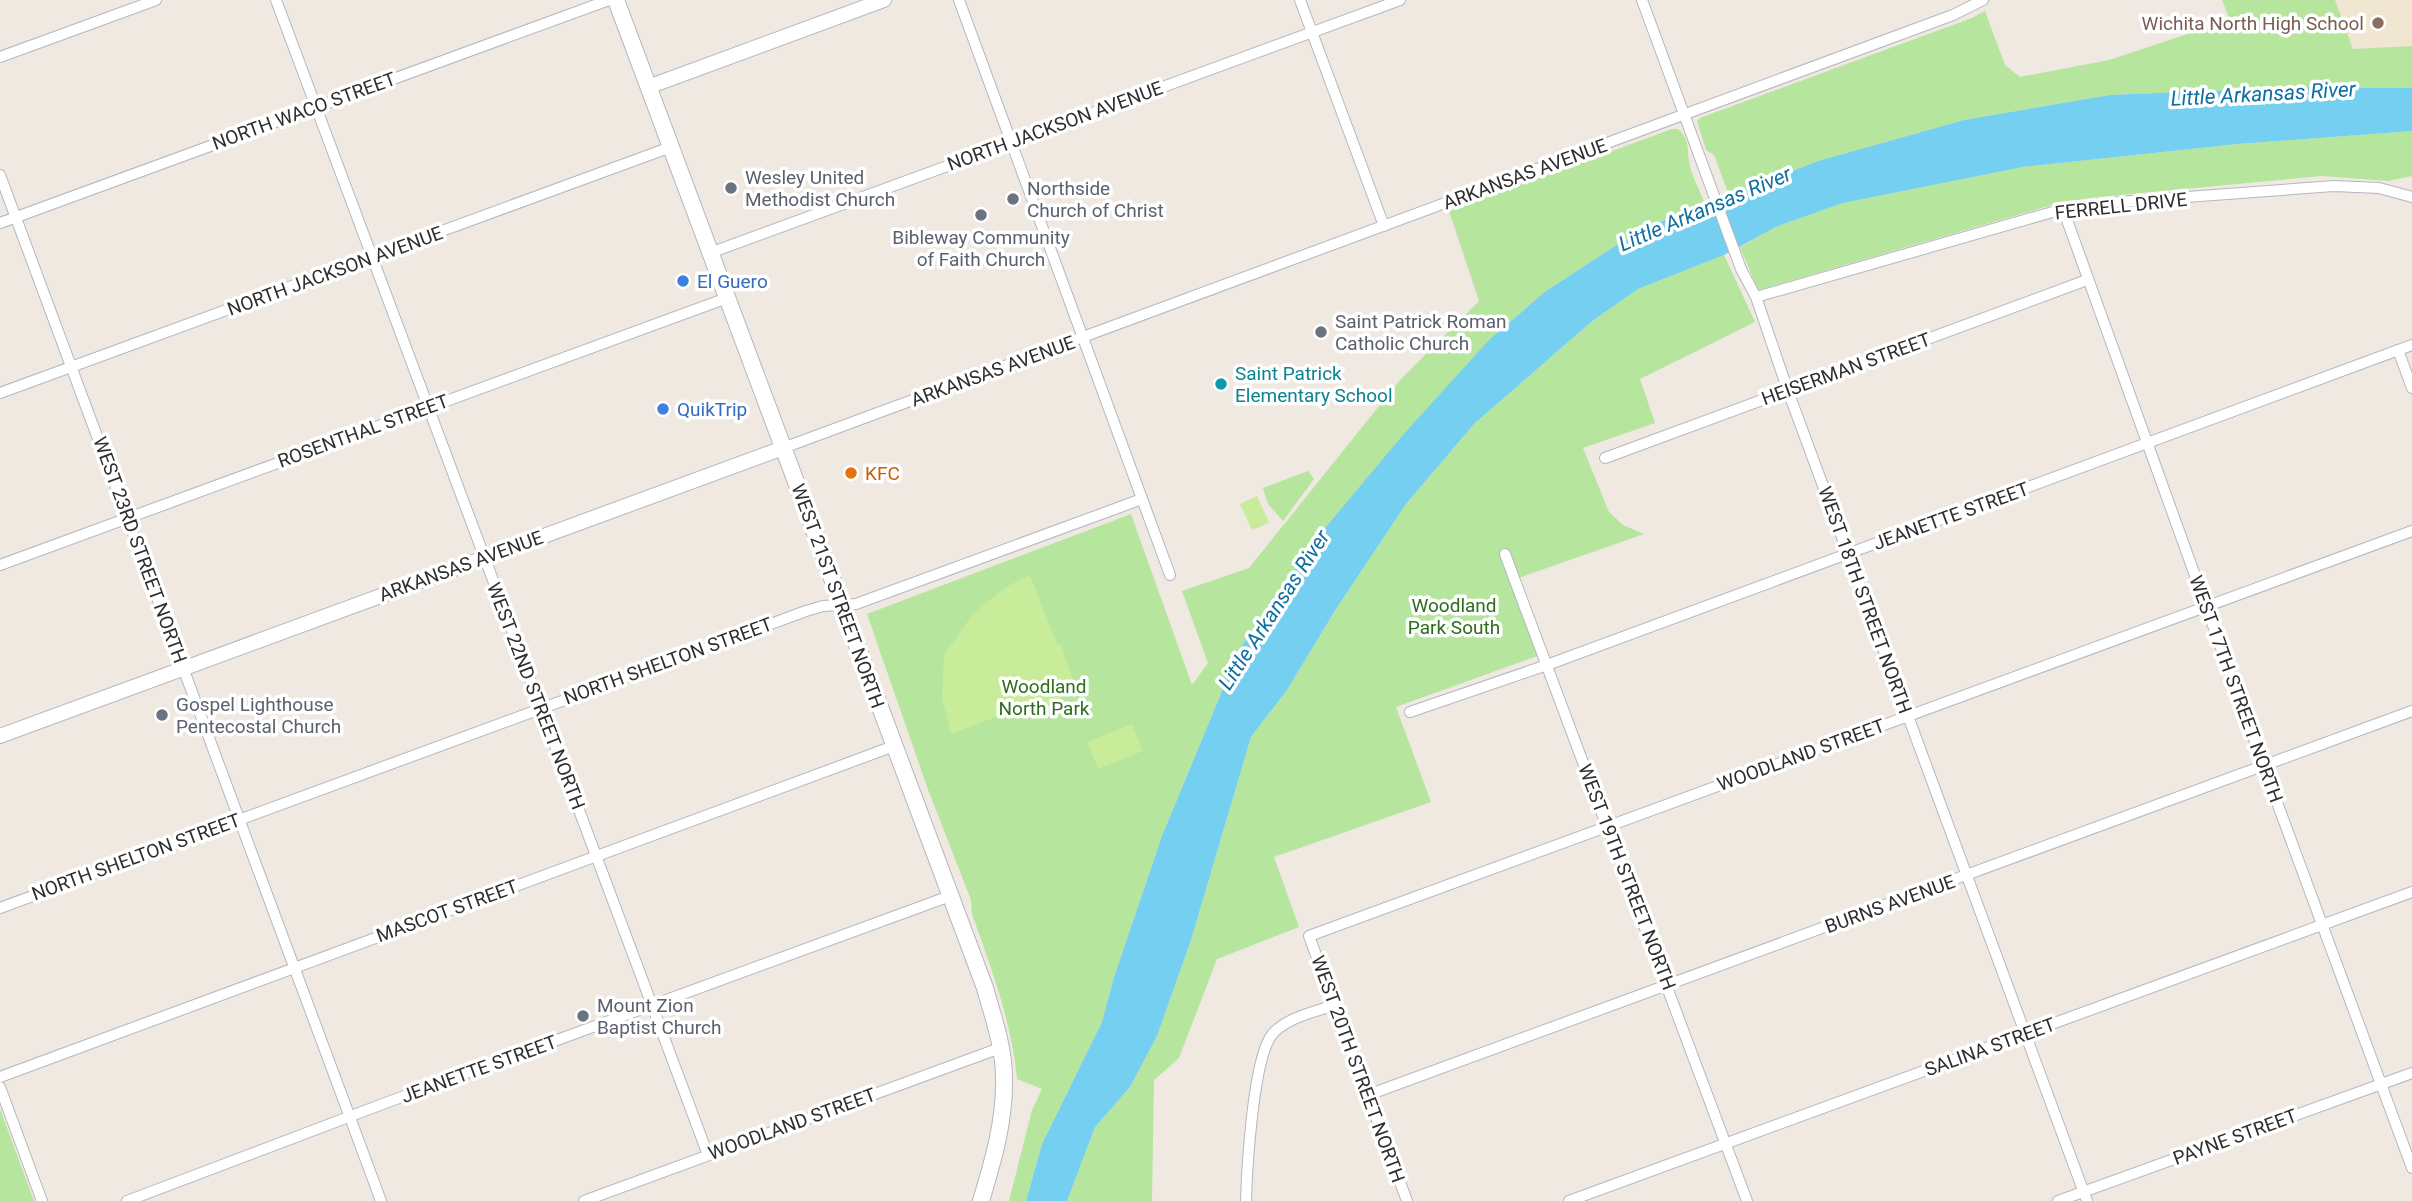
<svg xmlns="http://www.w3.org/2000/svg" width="2412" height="1201" viewBox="0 0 2412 1201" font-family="Roboto,sans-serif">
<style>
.education{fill:#f0e6d1}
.green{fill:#b6e59e}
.pitch{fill:#c9ec9a}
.water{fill:#75cff0}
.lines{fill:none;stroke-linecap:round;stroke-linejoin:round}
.minor-casing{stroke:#b4b7c1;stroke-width:12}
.tertiary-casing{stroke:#b4b7c1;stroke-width:16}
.secondary-casing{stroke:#b4b7c1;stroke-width:18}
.minor{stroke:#fff;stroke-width:10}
.tertiary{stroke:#fff;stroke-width:14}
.secondary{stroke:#fff;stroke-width:16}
.education-dot{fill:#8d6e63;stroke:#fff;stroke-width:2.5}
.worship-dot{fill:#6b7280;stroke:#fff;stroke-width:2.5}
.shop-dot{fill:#3f7fe0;stroke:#fff;stroke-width:2.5}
.culture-dot{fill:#0f9aa8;stroke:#fff;stroke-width:2.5}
.food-dot{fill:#e8710a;stroke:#fff;stroke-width:2.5}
.labels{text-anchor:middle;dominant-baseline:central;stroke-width:7;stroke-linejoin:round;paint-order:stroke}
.education-label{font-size:19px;fill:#785e54;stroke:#fff;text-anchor:end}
.street-label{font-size:19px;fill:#2e2e2e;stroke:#fff}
.worship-label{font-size:19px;fill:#5b616d;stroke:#fff;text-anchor:start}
.shop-label{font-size:19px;fill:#366cbe;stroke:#fff;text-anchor:start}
.culture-label{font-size:19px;fill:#0d838f;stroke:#fff;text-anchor:start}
.food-label{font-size:19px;fill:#c56008;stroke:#fff;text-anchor:start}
.park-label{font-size:19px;fill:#2c6e1b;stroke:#fff}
.water-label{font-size:21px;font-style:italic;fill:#0d6fa3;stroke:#fff}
</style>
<rect width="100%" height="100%" fill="#efe9e1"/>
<path class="education" d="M2335,0h77v46l-59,3z"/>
<g class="green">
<path d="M2222,0h113l18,49 59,-3v42l-110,-1 -192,8 -146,25 -146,41 -89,34 -15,-40 -8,-5 -9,-29 3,-3 272,-100 13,-7 20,54 15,12 89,-17 121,-40z"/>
<path d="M1672,129h6c12,11 9,18 11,32 2,14 11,30 16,43l-45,18 -42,22 -72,47 -56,48 -251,311 -77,186 -48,141 -12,45 -60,122 -16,57h-17l23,-91 10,-21 -25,-10c-6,-60 -25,-108 -45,-165l-1,-14 -44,-113 -60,-173 264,-100 61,171 16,-22 -26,-72 67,-23 151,-188 79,-79 -30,-90z"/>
<path d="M2412,131v45l-24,5 -67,-5 -232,22 -30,5 -301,87 -18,-43 38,-21 65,-23 180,-36 215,-23z"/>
<path d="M1724,255l31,67 -115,57 15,44 -72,25 26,64 14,13 21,9 -134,47 27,75 -141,51 35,95 -157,55 25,70 -82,32 -38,99 -25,22 -2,121h-85l28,-74 35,-40 27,-51 34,-96 60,-203 36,-47 49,-81 70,-105 68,-80 117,-102 47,-33z"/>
<path d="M1308,471l6,8 -31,42 -15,-17 -5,-16z"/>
<path d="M0,1109l34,92h-34z"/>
</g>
<g class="pitch">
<path d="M1257,496l12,27 -17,7 -12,-26z"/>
<path d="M1030,575l27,69 4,1 14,40 -5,10 -32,12 -8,-3 -79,30 -9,-36 2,-43 29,-41 33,-27z"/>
<path d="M1132,724l11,27 -45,18 -11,-27z"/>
</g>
<path class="water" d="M2302,87l110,1v43l-174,13 -215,23 -180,36 -65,23 -54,29 -86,34 -47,33 -117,102 -68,80 -70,105 -49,81 -36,47 -60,203 -34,96 -27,51 -35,40 -28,74h-41l16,-57 60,-122 12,-45 48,-141 77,-186 82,-117 81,-97 88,-97 56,-48 72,-47 42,-22 158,-61 146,-41 146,-25z"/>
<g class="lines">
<g class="minor-casing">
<g id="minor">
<path d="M276,0l432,1155"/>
<path d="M959,0l211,575"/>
<path d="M1300,0l84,226"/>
<path d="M1642,0l99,269 15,28 32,94 299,810"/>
<path d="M0,57l156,-57"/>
<path d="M0,175l381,1026"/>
<path d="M2063,209l205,569 144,390"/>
<path d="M0,223l609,-223"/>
<path d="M710,253l690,-253"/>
<path d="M1756,297l307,-88 56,-7 215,-16 45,2 33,9"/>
<path d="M2398,350l14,38"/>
<path d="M0,393l671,-246"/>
<path d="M783,448l1170,-433 30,-15"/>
<path d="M1605,458l482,-178"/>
<path d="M1505,554l242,647"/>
<path d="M0,565l727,-267"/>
<path d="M1410,712l137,-47 865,-320"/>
<path d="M0,908l806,-297 17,-5 33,-2 286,-105"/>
<path d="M0,1077l894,-331"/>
<path d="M0,1087l42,114"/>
<path d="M1368,1095l1044,-384"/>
<path d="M127,1201l261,-99 562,-206"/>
<path d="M584,1201l416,-153"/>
<path d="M1246,1201c1,-34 7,-139 25,-165 13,-18 44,-24 63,-31"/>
<path d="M1407,1201l-98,-265 1103,-405"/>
<path d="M1569,1201l843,-309"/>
<path d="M2058,1201l354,-128"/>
</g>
</g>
<g class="tertiary-casing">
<g id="tertiary">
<path d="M648,87l236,-87"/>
<path d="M0,736l783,-288"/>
</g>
</g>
<g class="secondary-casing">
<path id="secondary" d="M616,0l369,988c8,29 19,59 19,90 1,43 -11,83 -23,123"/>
</g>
<use href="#minor" class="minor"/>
<use href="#tertiary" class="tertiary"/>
<use href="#secondary" class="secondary"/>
</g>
<circle class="education-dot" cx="2378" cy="23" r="7"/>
<g class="worship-dot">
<circle cx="731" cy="188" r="7"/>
<circle cx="1013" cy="199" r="7"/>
<circle cx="981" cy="215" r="7"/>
<circle cx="1321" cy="332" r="7"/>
<circle cx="162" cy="715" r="7"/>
<circle cx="583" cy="1016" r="7"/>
</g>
<g class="shop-dot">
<circle cx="683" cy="281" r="7"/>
<circle cx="663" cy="409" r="7"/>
</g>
<circle class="culture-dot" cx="1221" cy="384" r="7"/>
<circle class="food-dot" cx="851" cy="473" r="7"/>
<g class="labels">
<g class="education-label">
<text x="2364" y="23">Wichita North High School</text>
</g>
<g class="street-label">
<text transform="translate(304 111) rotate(-20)">NORTH WACO STREET</text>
<text transform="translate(1055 126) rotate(-20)">NORTH JACKSON AVENUE</text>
<text transform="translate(1525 174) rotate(-20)">ARKANSAS AVENUE</text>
<text transform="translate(2121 206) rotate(-6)">FERRELL DRIVE</text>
<text transform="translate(335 271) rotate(-20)">NORTH JACKSON AVENUE</text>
<text transform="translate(1846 369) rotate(-20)">HEISERMAN STREET</text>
<text transform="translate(993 371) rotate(-20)">ARKANSAS AVENUE</text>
<text transform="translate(363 431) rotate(-20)">ROSENTHAL STREET</text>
<text transform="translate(1951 516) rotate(-20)">JEANETTE STREET</text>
<text transform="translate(140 550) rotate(70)">WEST 23RD STREET NORTH</text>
<text transform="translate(461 566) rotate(-20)">ARKANSAS AVENUE</text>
<text transform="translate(838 596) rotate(70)">WEST 21ST STREET NORTH</text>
<text transform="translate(1865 600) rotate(70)">WEST 18TH STREET NORTH</text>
<text transform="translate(668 661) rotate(-20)">NORTH SHELTON STREET</text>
<text transform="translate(2236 689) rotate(70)">WEST 17TH STREET NORTH</text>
<text transform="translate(536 696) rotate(69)">WEST 22ND STREET NORTH</text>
<text transform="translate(1801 755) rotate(-20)">WOODLAND STREET</text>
<text transform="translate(136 857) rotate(-20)">NORTH SHELTON STREET</text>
<text transform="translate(1627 877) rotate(69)">WEST 19TH STREET NORTH</text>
<text transform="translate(1890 904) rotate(-20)">BURNS AVENUE</text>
<text transform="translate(447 911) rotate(-20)">MASCOT STREET</text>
<text transform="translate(1990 1047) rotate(-20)">SALINA STREET</text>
<text transform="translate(479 1069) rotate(-20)">JEANETTE STREET</text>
<text transform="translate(1358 1069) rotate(70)">WEST 20TH STREET NORTH</text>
<text transform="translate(792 1124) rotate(-20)">WOODLAND STREET</text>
<text transform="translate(2235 1137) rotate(-20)">PAYNE STREET</text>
</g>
<g class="worship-label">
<text x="745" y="177">Wesley United<tspan x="745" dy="22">Methodist Church</tspan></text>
<text x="1027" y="188">Northside<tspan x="1027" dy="22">Church of Christ</tspan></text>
<text x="981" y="237" text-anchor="middle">Bibleway Community<tspan x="981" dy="22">of Faith Church</tspan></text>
<text x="1335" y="321">Saint Patrick Roman<tspan x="1335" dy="22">Catholic Church</tspan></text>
<text x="176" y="704">Gospel Lighthouse<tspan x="176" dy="22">Pentecostal Church</tspan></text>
<text x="597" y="1005">Mount Zion<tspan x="597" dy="22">Baptist Church</tspan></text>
</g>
<g class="shop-label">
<text x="697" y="281">El Guero</text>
<text x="677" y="409">QuikTrip</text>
</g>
<g class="culture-label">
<text x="1235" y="373">Saint Patrick<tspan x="1235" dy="22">Elementary School</tspan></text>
</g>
<g class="food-label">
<text x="865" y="473">KFC</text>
</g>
<g class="park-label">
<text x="1454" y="605">Woodland<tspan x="1454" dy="22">Park South</tspan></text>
<text x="1044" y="686">Woodland<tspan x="1044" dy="22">North Park</tspan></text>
</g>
<g class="water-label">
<text transform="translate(2263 94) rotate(-3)">Little Arkansas River</text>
<text transform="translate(1705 209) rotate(-23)">Little Arkansas River</text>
<text transform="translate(1274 610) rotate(-57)">Little Arkansas River</text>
</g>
</g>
</svg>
